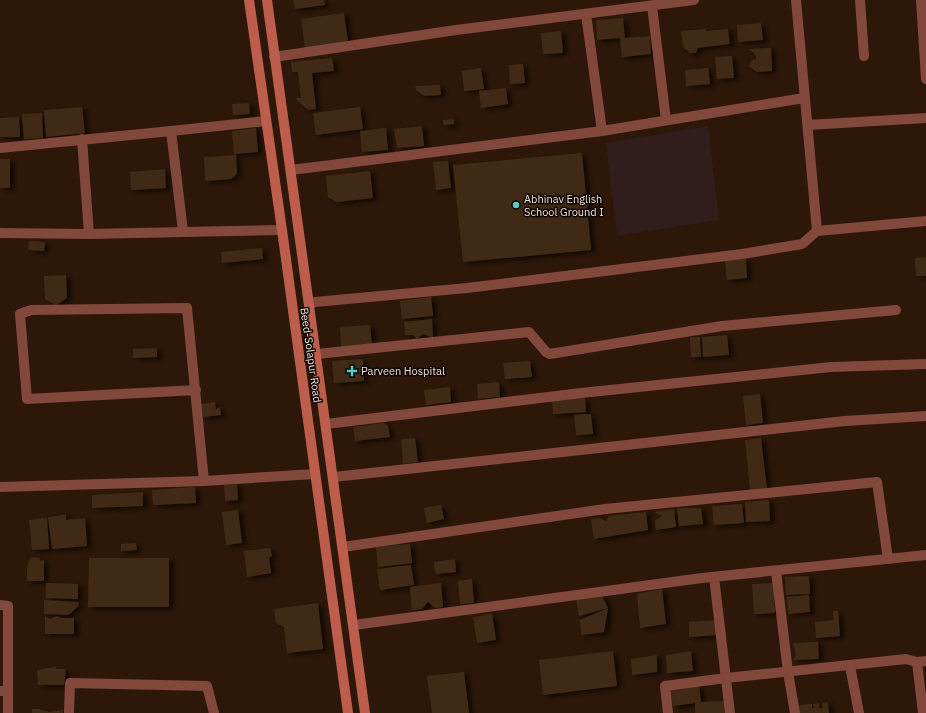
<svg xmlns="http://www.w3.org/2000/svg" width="926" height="713" viewBox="0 0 926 713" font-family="'IBM Plex Sans',sans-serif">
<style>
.education{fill:#311e1c}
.building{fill:#3f2b18;filter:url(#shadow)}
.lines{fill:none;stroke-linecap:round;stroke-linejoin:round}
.minor{stroke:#83483c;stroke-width:10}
.secondary{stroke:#bd5d4c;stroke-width:10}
.poi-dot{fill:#54cdc8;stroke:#0e0502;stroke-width:1.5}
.labels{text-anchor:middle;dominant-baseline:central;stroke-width:3;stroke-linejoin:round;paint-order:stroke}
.poi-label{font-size:11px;fill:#f0e1d7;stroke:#0e0502;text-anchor:start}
.street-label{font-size:11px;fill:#f0e1d7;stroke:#0e0502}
</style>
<defs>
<filter id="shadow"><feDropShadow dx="4.5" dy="2.5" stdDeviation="2" flood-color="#0009"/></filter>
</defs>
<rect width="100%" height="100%" fill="#2c1708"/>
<path class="education" d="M708,126l11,94 -102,16 -11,-93z"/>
<g class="building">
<path d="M293,0h31l1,5 -30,4z"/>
<path d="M344,13l4,29 -43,6 -4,-29z"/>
<path d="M623,18l2,20 25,-2 1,18 -29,3 -2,-19 -23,2 -1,-20z"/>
<path d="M761,23l2,17 -25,2 -1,-17z"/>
<path d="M706,29v2l22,-2 2,15 -32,4 -2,5h-6l-7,-6 -2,-16z"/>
<path d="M561,31l2,22 -20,1 -2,-21z"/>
<path d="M771,48l1,23 -15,1 -8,-6 2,-5 5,-2v-3l-6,-7z"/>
<path d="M732,56l2,22 -17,1 -2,-22z"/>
<path d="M332,58l2,13 -22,2 4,36 -8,1 -13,-12h6l-3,-26h-6l-1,-10z"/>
<path d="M523,64l2,19 -15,1 -1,-19z"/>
<path d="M481,68l3,21 -20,2 -2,-20z"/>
<path d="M708,68l2,16 -24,2 -1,-16z"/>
<path d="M440,85l1,10 -17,1 -8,-6 -1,-4z"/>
<path d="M506,88l2,16 -27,4 -2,-17z"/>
<path d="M249,103l1,11 -17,1 -1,-11z"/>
<path d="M82,107l3,26 -39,4 -2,-27z"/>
<path d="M360,107l3,22 -47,6 -3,-22z"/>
<path d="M42,113l1,25 -19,1 -2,-25z"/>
<path d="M19,117l1,20h-20v-19z"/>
<path d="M454,119v5l-10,1 -1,-5z"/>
<path d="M422,126l2,20 -27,2 -3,-19z"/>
<path d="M256,128l2,24 -24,2 -2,-23z"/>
<path d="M386,128l2,22 -26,2 -2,-21z"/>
<path d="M582,153l9,97 -128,12 -10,-97z"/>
<path d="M236,155l1,19 -6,5 -26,2 -1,-24z"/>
<rect x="0" y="159" width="10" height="29"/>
<path d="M448,161l3,27 -15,2 -3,-28z"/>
<path d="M165,169l1,19 -35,2 -1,-18z"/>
<path d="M370,171l3,27 -36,4 -9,-5 -2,-21z"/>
<path d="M29,241l16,1 -1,9 -16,-1z"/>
<path d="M262,248l1,11 -41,4 -1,-11z"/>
<path d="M926,257v19h-10l-1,-18z"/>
<path d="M746,259l1,19 -20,2 -2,-20z"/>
<path d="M66,275l1,23 -11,7 -11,-6 -1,-23z"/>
<path d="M431,297l2,19 -31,3 -2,-18z"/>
<path d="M432,319l1,19 -10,-4 -6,5 -4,-4h-8l-1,-13z"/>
<path d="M370,325l2,20 -31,2 -1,-20z"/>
<path d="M727,335l2,20 -26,2 -1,-20z"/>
<path d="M690,337h10l1,20h-10z"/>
<path d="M157,348v9l-24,1v-9z"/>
<path d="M363,359l1,22 -30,2 -2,-22z"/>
<path d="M530,361l2,16 -27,2 -2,-16z"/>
<path d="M499,382l1,15 -22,2 -1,-15z"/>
<path d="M450,387l1,15 -25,3 -2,-15z"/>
<path d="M760,394l3,29 -17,2 -3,-29z"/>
<path d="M585,398l1,14 -33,2 -1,-14z"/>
<path d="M215,402l1,7 4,-2 1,8 -18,2 -2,-13z"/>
<path d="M591,414l2,20 -17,1 -2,-20z"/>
<path d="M384,423l4,3 2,11 -35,4 -2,-14z"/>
<path d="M415,438l3,24 -15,2 -2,-25z"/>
<path d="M761,438l6,51 -17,1 -5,-50z"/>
<path d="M237,484l1,16 -13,1 -1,-16z"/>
<path d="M195,487l1,16 -43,2 -1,-15z"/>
<path d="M143,492v14l-51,2v-13z"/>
<path d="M769,500l1,21 -24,1 -1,-20z"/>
<path d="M742,504l2,19 -30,2 -2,-19z"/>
<path d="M441,505l3,14 -17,4 -3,-15z"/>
<path d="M677,508h24l2,16 -24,2z"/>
<path d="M674,509l2,18 -20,3 -1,-9 7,-5 -8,-4z"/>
<path d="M238,510l4,33 -16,2 -4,-33z"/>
<path d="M646,512l2,18 -54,9 -3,-20 9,-1 6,3 3,-5z"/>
<path d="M66,515v5l19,-2 2,28 -35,3 -4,-32z"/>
<path d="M47,518l2,31 -17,1 -3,-30z"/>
<path d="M136,543l1,7 -16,1v-7z"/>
<path d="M410,544l2,19 -34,4 -2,-20z"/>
<path d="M270,548l2,8 -3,2 2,15 -24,4 -3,-26z"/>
<path d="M31,557l8,1 1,3 4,-1v21h-17v-15z"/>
<path d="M89,558h80v49h-81z"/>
<path d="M455,559l1,13 -21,2 -1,-12z"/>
<path d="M411,565l3,20 -34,5 -3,-21z"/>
<path d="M809,576l1,18 -24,1 -1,-18z"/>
<path d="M472,579l2,24 -14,1 -2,-23z"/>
<path d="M46,583l32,1v15l-32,-1z"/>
<path d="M441,583l2,24 -8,1 -7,-6 -6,7 -10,1 -2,-23z"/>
<path d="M773,583l2,30 -21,1 -2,-30z"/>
<path d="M662,589l4,35 -26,4 -3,-34z"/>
<path d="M809,595l1,17 -22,2 -1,-17z"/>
<path d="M602,596l6,12 -4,24 -23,3 -1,-15 28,-12 -29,8 -3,-18z"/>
<path d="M44,600l34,2 1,4 -11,9 -24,-1z"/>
<path d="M318,603l5,46 -36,4 -3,-26 -8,-4 -2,-14z"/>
<path d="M833,611h5l2,25 -24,2 -1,-16 19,-2z"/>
<path d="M492,614l4,26 -19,3 -4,-26z"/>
<path d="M45,616l5,3 7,-3 4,2h13v16h-29z"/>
<path d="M715,620l2,15 -28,2v-15z"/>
<path d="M818,642l1,17 -26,1 3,-5 -3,-12z"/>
<path d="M613,651l4,35 -74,9 -4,-35z"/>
<path d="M691,651l2,20 -26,2 -1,-18z"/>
<path d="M657,655v17l-25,3 -1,-16z"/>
<path d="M55,667l2,2h9l-2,16h-26l-1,-15z"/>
<path d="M464,672l5,41h-37l-5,-37z"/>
<path d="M699,686l2,16 23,-1 1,12h-30v-10l-22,3 -3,-16z"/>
<path d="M828,702l1,11h-29l-1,-8 13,-1v4h2l-1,-4 6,-1v5h4l-1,-5z"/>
<path d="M32,709h7l10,3 14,-2v3h-31z"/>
</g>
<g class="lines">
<g class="minor">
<path d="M796,0l21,231"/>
<path d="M860,0l4,56"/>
<path d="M921,0l5,79"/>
<path d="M652,6l14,114"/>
<path d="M586,14l16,117"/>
<path d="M274,57l182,-27 238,-30"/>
<path d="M808,125l118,-7"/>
<path d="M171,131l95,-10"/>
<path d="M82,139l7,95"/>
<path d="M0,148l171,-17 12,100"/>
<path d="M291,170l311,-39 202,-33"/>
<path d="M0,233l89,1 193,-4"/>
<path d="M309,304l6,-2 152,-14 275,-34 60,-10 15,-13 109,-10"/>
<path d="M317,354l212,-22 17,20 4,2 172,-28 174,-16"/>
<path d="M196,390l-169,9 -7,-85 11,-4 156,-2 17,173"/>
<path d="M326,424l255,-31 250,-26 95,-3"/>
<path d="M334,477l511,-56 81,-5"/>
<path d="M0,487l204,-6 111,-7"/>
<path d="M343,547l262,-38 272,-27 11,77"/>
<path d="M776,571l12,101 7,41"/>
<path d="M714,577l16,136"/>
<path d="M0,605l8,1v85"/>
<path d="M354,625l348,-47 224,-23"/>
<path d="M917,662l6,51"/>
<path d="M850,666l9,47"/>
<path d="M0,691h8v22"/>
<path d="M69,713l1,-30 137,3 7,27"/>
<path d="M668,713l-3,-27 61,-8 180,-19 11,3 9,-1"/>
</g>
<g class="secondary">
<path d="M249,0l33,230 66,483"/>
<path d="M267,0l98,713"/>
</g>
</g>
<g class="poi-dot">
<circle cx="516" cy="205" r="4"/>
<path d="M350 365h4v4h4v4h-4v4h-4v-4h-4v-4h4z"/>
</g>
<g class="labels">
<g class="poi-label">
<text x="524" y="199">Abhinav English<tspan x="524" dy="13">School Ground I</tspan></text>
<text x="361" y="371">Parveen Hospital</text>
</g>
<g class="street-label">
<text transform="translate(311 355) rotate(82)">Beed-Solapur Road</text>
</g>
</g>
</svg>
